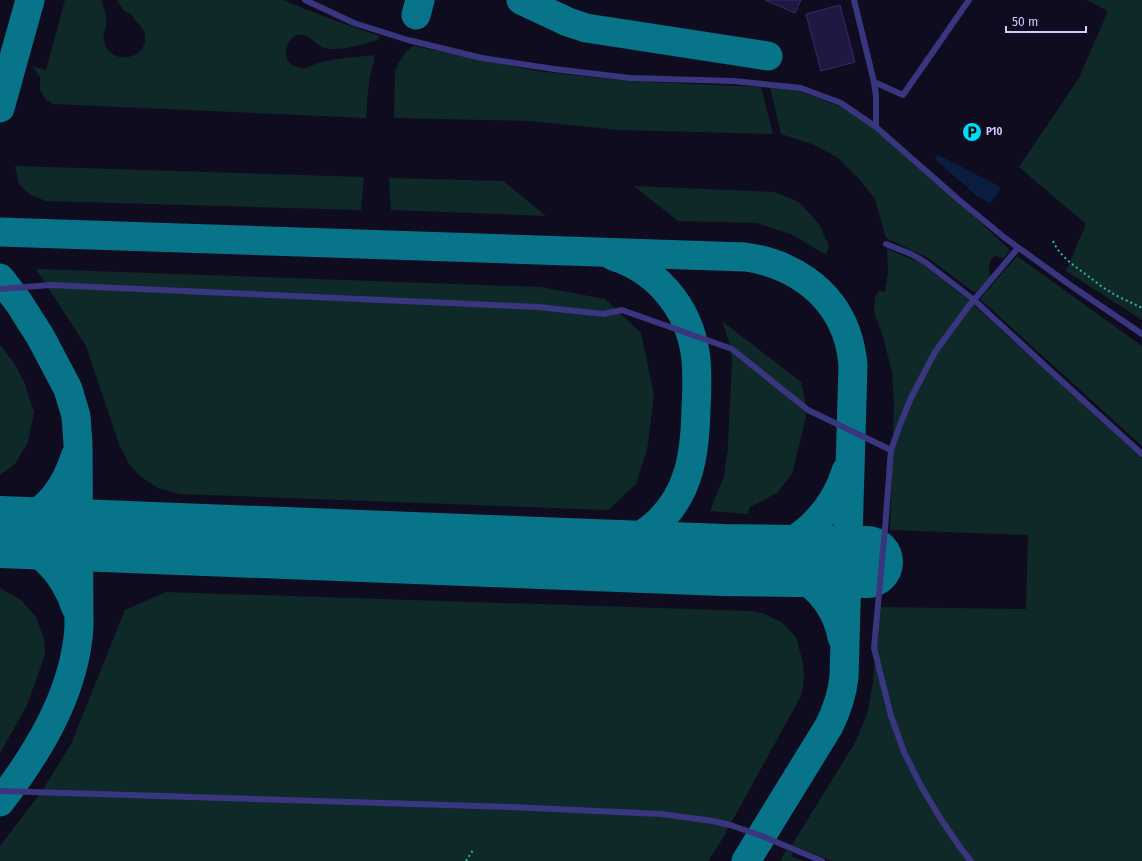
<svg xmlns="http://www.w3.org/2000/svg" width="1142" height="861" viewBox="0 0 1142 861" font-family="'Fira Sans',sans-serif">
<style>
.green{fill:#0f2929}
.water{fill:#0a1e40}
.lines{fill:none;stroke-linecap:round;stroke-linejoin:round}
.taxiway{stroke:#08748a;stroke-width:29}
.runway{stroke:#08748a;stroke-width:72}
.building{fill:#201841;stroke:#372a6d}
.path{stroke:#2bb2ab;stroke-width:2;stroke-dasharray:2 3;stroke-linecap:butt}
.service{stroke:#39367f;stroke-width:6}
.labels{text-anchor:middle;dominant-baseline:central;stroke-width:3;stroke-linejoin:round;paint-order:stroke}
.poi-label{font-size:10px;font-weight:bold;fill:#d1cbff;stroke:#0f0c1f;text-anchor:start}
</style>
<rect width="100%" height="100%" fill="#0f0c1f"/>
<g class="green">
<path d="M65,0h36c2,6 5,12 5,18 0,2 1,6 0,9 0,3 -1,2 -2,5 -1,4 0,11 2,15 9,17 39,12 39,-8 1,-13 -10,-15 -12,-23l-10,-6 -6,-10h166l50,20 47,16 -2,4c-14,4 -30,9 -45,9 -2,0 -6,0 -9,-1 -11,-5 -22,-23 -34,-7 -3,4 -5,10 -4,15 2,8 8,11 16,12 7,0 14,-5 20,-6 17,-4 35,-5 52,-7 1,8 -3,14 -4,21 -2,14 -3,28 -4,42l-313,-14 -8,-5 -5,-10v-12l-8,-11 14,4z"/>
<path d="M1087,0h55v320l-76,-49 20,-47 -67,-57 60,-89 29,-67z"/>
<path d="M414,46l123,25 91,10 133,6 12,47 -154,-4 -89,-9 -136,-3 1,-47c4,-9 10,-21 19,-25z"/>
<path d="M770,87l29,4 42,16 31,18 67,59 71,66 -6,8 -9,-2c-8,6 -6,14 -5,22l-15,15 -47,-35 -42,-20 -11,-39 -16,-20 -22,-22 -25,-13 -31,-10z"/>
<path d="M15,166l349,11 -3,33 -315,-9 -16,-6 -11,-11z"/>
<path d="M389,178l114,3 43,35 -155,-6z"/>
<path d="M634,186l141,6 25,11 19,21 10,22 -3,9 -33,-20 -36,-12 -79,-2z"/>
<path d="M887,249l36,15 45,36 174,158v403h-310l-40,-16 64,-104 12,-30 5,-29 7,-75 146,2 2,-74 -138,-5 4,-127 -2,-31 -9,-35 -9,-25 1,-15 4,-6 6,1 3,-20z"/>
<path d="M1017,256l125,90v100l-162,-147z"/>
<path d="M36,269l505,18 64,12 36,34 13,62 -7,55 -11,34 -28,26 -428,-16 -22,-6 -18,-12 -11,-12 -10,-20 -33,-98z"/>
<path d="M722,321l79,61 4,18 1,17 -14,57 -15,19 -27,14 -2,7 -38,-3 14,-35 4,-29 4,-88 -3,-18z"/>
<path d="M0,345l14,18 10,19 10,30 -6,30 -13,22 -15,11z"/>
<path d="M0,588l21,12 15,17 8,21 1,17 -18,50 -27,48z"/>
<path d="M166,592l585,19 11,2 19,9 15,15 7,26 1,13 -1,12 -3,10 -79,143 -13,20h-708v-15l42,-55 29,-47 54,-134z"/>
<path d="M786,850l7,3 -2,3 12,5h-23z"/>
</g>
<path class="water" d="M938,155l61,31 1,4 -10,13 -13,-7 -42,-37z"/>
<g class="lines">
<g class="taxiway">
<path d="M521,0l47,22 18,6 182,28"/>
<path d="M416,15l4,-15"/>
<path d="M0,108l30,-108"/>
<path d="M0,232l745,25c45,6 85,32 101,75 4,11 6,22 7,33l-9,312c-2,18 -7,33 -15,49l-83,135"/>
<path d="M0,278l19,25 21,33 28,53 8,27 2,28 1,183c-4,65 -40,124 -79,175"/>
<path d="M0,529c8,-1 16,-5 24,-8 27,-13 42,-36 51,-64"/>
<path d="M0,537c39,8 63,33 76,71"/>
<path d="M562,554c35,-3 64,-4 93,-29 35,-31 40,-72 41,-116 1,-19 2,-39 -1,-57 -7,-45 -39,-83 -82,-96"/>
<path d="M723,560c17,-3 35,-4 51,-10 35,-14 61,-43 72,-79"/>
<path d="M744,560c46,0 89,30 98,77"/>
</g>
<path class="runway" d="M0,532l723,28 144,2"/>
</g>
<g class="building">
<path d="M765,0h36l-6,13z"/>
<path d="M840,5l15,57 -34,9 -15,-57z"/>
</g>
<g class="lines">
<g class="path">
<path d="M1053,241c7,16 22,25 35,35 7,5 13,11 21,15 10,7 22,11 33,17"/>
<path d="M466,861l7,-11"/>
</g>
<g class="service">
<path d="M305,0l49,23 54,17 74,18 72,11 76,9 104,3 67,7 40,15 35,24 83,73 46,38 68,49 69,47"/>
<path d="M854,0l20,82 29,13 66,-95"/>
<path d="M874,82l2,14v31"/>
<path d="M886,244l25,10 14,8 49,38 68,63 100,91"/>
<path d="M0,289l51,-4 487,22 66,7 18,-4 110,39 76,61 83,40"/>
<path d="M0,791l511,16 150,7 52,7 17,4 32,11 60,25"/>
<path d="M971,861l-9,-11 -22,-32 -19,-32 -17,-34 -13,-36 -17,-68 11,-119 6,-79 10,-28 10,-24 24,-46 33,-45 50,-59"/>
</g>
</g>
<defs>
<g id="parking-disc" transform="scale(1)"><circle r="9.5" fill="#00dcf6" stroke="#0f0c1f"/><path d="M-3.5-5.5H1a3.5 3.5 0 0 1 0 7H-1V5.5H-3.5ZM-1-3.4V-.6H.8a1.4 1.4 0 0 0 0-2.8Z" fill="#111"/></g>
</defs>
<g fill-rule="evenodd">
<use href="#parking-disc" x="972" y="132"/>
</g>
<g class="labels">
<g class="poi-label">
<text x="986" y="132">P10</text>
</g>
</g>
<path d="M1006 26v6h80v-6" fill="none" stroke="#d1cbff" stroke-width="2"/>
<text x="1012" y="26" font-size="12" fill="#d1cbff" stroke="#0f0c1f" stroke-width="3" paint-order="stroke">50 m</text>
</svg>
